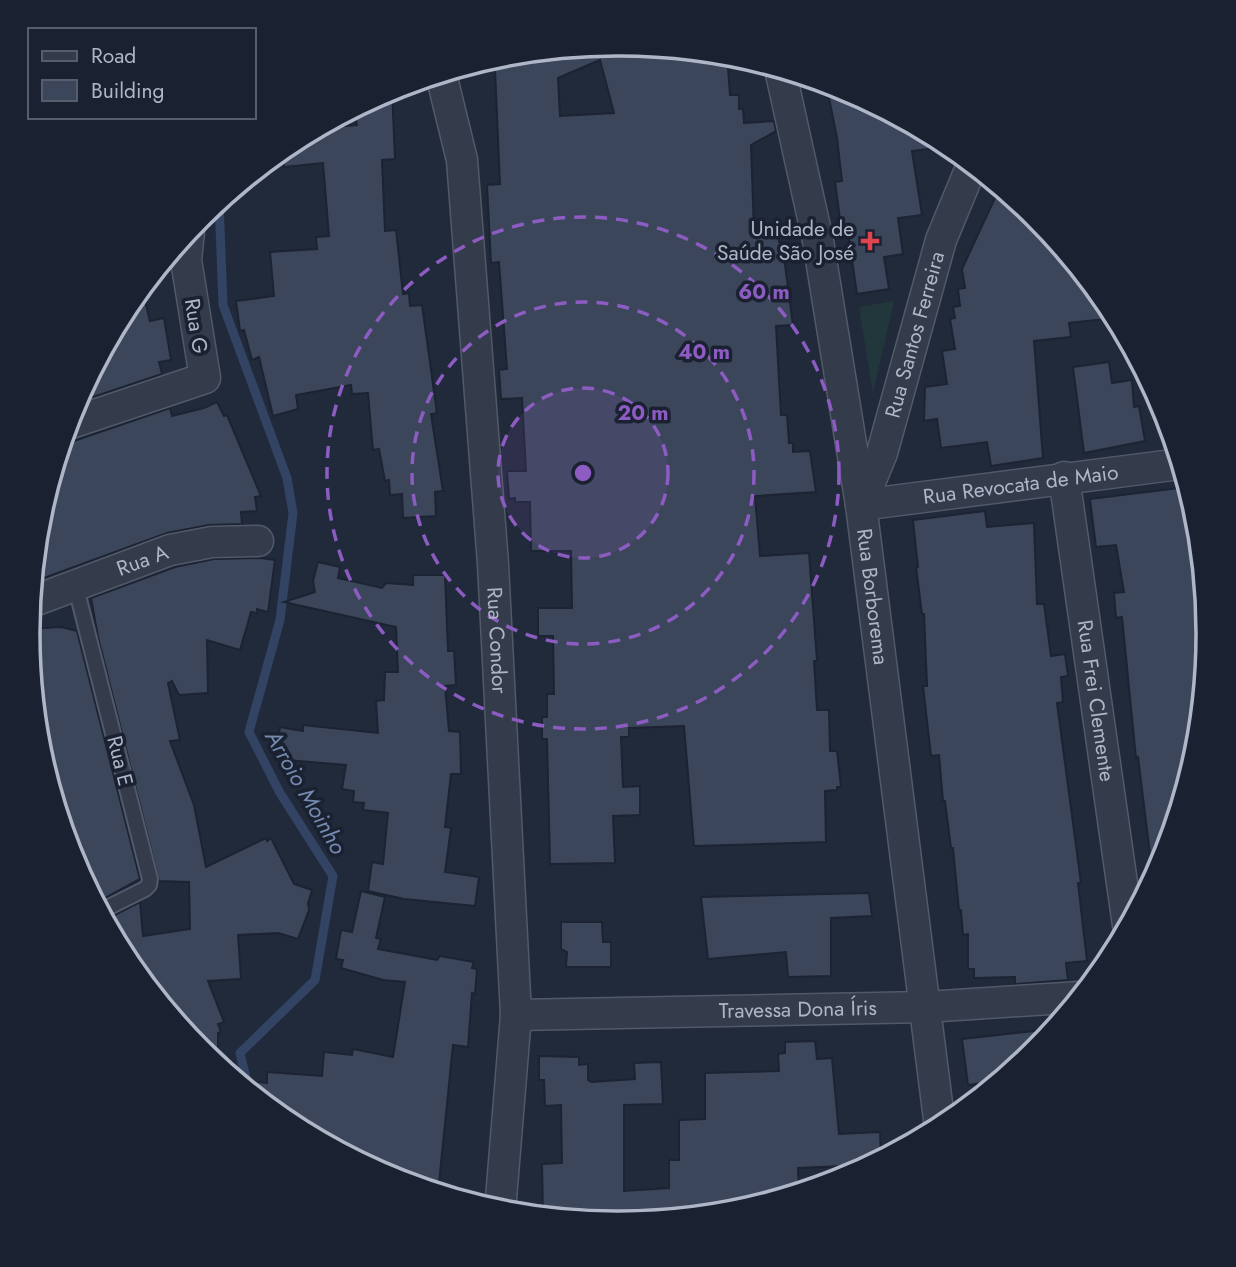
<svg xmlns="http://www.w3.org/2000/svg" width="1236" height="1267" viewBox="0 0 1236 1267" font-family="Jost,sans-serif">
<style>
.green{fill:#22373c}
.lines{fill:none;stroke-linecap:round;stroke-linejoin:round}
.stream{stroke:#334363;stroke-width:9}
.building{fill:#3c465b;stroke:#1c2332;stroke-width:2;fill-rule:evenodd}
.lane-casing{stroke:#525969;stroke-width:18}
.street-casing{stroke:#525969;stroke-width:33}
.lane{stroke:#343c4b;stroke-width:14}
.street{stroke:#343c4b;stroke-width:30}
.ring{fill:none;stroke:#8d5cc2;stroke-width:3.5;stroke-dasharray:12 9}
.health-dot{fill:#e0444e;stroke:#1a2130;stroke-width:2.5}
.labels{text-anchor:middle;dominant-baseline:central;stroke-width:7;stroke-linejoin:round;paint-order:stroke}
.poi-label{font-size:21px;fill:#afb6c7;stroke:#1a2130;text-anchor:end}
.street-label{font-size:21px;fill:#afb6c7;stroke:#1a2130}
.water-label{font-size:23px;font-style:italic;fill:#758ab1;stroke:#1a2130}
.rim{fill:none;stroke:#afb6c7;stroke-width:3.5}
.centre{fill:#8d5cc2;stroke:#1a2130;stroke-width:3.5}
.ring-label{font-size:21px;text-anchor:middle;font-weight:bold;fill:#8d5cc2;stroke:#1a2130;stroke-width:7;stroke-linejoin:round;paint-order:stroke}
</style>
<rect width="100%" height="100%" fill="#202a3b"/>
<path class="green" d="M894,301l-21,92 -14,-86z"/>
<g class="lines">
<path class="stream" d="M219,201l4,104 64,173 6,35 -13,107 -31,112 31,61 53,83 -18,104 -75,73 9,38"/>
</g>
<g class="building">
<path d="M618,44l109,10 3,41h9v14h4l1,14 30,-2 2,10 -25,14 3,86 24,-1 1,12h3l11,83 -17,1 5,89h6l2,28h4v9l17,-1 6,41 -61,4 5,60 49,-3 8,108h-3l3,49h12l1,41h7l4,36h-4v3l-12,1 1,51 -132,4 -10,-120 -55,2v9h-8l2,50 17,-1v29l-27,1 2,47 -65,1 -3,-125h-5v-22h5v-23h7l-1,-58h-15v-28h34l-1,-57h-40l-1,-49h-15v-4l-6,1 -2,-28h19l-4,-73 -21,1 -2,-29 8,-1 -8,-107 -8,1 -4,-78 13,-1 -5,-115 -4,-11 12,-3zM600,60l14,53 -54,3 -2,-38z"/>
<path d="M826,83l18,6 106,57 -38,5 10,64 -24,3 5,36 -19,3 5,32 -32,5 -10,-68 -6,1 -6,-45 7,-1 -5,-43z"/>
<path d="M392,89l3,70 -13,1 3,71 11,-1 7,64 6,-1 1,13 12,-1 15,108 -6,1 12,77 -8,1 1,24 -33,2 -1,-24 -12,1 -1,-15 -4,1 -6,-32 -6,1 -5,-57 -16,1 -1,-9 -55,10 2,14 -25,7 -14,-59 -7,3 -8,-30 -4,1 -4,-30 38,-5 -4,-44 47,-3 -1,-12 13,-1 -6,-73 -39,4 -2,-17 37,-22 38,-3 -3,-16z"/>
<path d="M1000,187l35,30 74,89 6,12 -46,5 2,14 -37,4 9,117 -52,8 -4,-24 -46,6 -4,-29 -13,2 1,-34 22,-3 -5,-33 13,-2 -5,-30 5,-1 -2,-11 7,-1 -2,-17 7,-1 -3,-19z"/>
<path d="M145,301l5,20 14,-3 7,42 -12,2 3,12 -78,26 -3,-8 47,-87z"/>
<path d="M1109,362l3,21 20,-3 2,27 5,-1 6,35 -61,12 -11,-86z"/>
<path d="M217,402l7,14 3,-1 34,81 -6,1 2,14 -16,1 1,12 -33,1 -42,8 -134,49 6,-64 24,-76 11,-1 96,-33 2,8 32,-8z"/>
<path d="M1187,487l10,32 11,115 -11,115 -34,111 -10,18 -15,-121 -2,1 -14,-141 -6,1 -2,-25 10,-1 -8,-47 -20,2 -6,-48z"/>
<path d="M985,511l2,16 47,-4 3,81h7l7,52 14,-2 3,22 -7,1 2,25 -6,1 24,180h-3l9,78 -21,2 2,17 -53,4v-7l-41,1v-9h-6v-35l-5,1 -2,-25h-2l-6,-62h-2l-6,-47h-2l-4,-46 -8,1 -8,-70h4l-3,-72h-2l-6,-47h2l-5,-47z"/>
<path d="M261,558l14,2 -7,52 -11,-3v4l-6,-1 -11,38 -33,-10 1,53 -29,2 -7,-14 -4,2 12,57 -10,1 24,64 12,62 60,-29 1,3 4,-3 23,46 18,6 -4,13 1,7 -11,29 -20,-6 -40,2 3,44 -33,2 16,41 -6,2 3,8 -3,1v32l-17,-15 -74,-89 -22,-41 35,-18 3,34 47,-7 -1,-47 -30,-1 -61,-244 -7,-39 84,-31 39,-8z"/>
<path d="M318,562l22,5 -2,11 44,10 4,-5 27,2v-10h32l3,76h6l2,34 -11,1 4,45 11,1 1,42h-10l-6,53 6,1 -6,44 34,5 -4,29 -71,-7 -36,-8 4,-29 11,2 5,-51 -25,-3 1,-7 -11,-1 1,-11 -12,-2 4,-24 -71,-6 5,-32 23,4v-6l75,8 -2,-32 8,-1 1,-28h13l-2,-45 -112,-25 31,-10 -2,-11z"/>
<path d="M61,627l16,4 63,248 -44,24 -23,-44 -34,-111 -11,-119z"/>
<path d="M361,891l24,6 -9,41 5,1 -3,10 59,11 3,-4 34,6 -2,6 5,1 -2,25 -3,-1 -4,54 -15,-2 -15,148 -46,-15 -102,-54 -54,-44 31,3v-11l55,4 2,-24 28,3 1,-6 40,8 12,-75 -22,-2 -42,-12 2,-8 -7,-1 5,-29 11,2z"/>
<path d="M869,893l3,23 -41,2v58l-43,1 -2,-25 -78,7 -7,-62z"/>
<path d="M561,922h41l1,20h8v25h-45l1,-15 -6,-3z"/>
<path d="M1053,1029l-19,22 -50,42 -1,-10 -15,2 -6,-46z"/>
<path d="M815,1041l2,18 15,-1 7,76 41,-2 1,27 -38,20 -1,-13 -44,2 1,24 -66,20 -115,11 -75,-7 -1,-52 20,-1 -1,-58 -16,1 -1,-26h-5v-24l40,1v8l9,-1v16l3,2 44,-3 -1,-16 27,-1 2,42 -39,1v86l45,-3v-28h10v-40l26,-1v-46l74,-2 -1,-17 7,-1v-11z"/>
</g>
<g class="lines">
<g class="lane-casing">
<path id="lane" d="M75,584l75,295 -1,6 -4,4 -44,22"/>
</g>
<g class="street-casing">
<g id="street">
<path id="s1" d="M780,69l38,172 43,264 79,622"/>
<path id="s2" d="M441,74l21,86 31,404 23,451 -16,196"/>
<path d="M68,424l137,-46 -19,-118 3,-29"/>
<path id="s3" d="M1064,477l64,448"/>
<path id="s4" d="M861,504l21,-51 59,-213 31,-75"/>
<path id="s5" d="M861,505l319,-41"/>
<path id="s6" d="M31,602l139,-52 42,-8 46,-1"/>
<path id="s7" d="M516,1015l410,-8 154,-10"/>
</g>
</g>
<use href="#lane" class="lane"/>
<use href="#street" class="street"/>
</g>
<circle cx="583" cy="473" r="85" fill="#8d5cc2" fill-opacity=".12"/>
<g class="ring">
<circle cx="583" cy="473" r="85"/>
<circle cx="583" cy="473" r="171"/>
<circle cx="583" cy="473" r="256"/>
</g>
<path class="health-dot" d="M866.5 230.5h7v7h7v7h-7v7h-7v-7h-7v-7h7z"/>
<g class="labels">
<g class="poi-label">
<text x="854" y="229">Unidade de<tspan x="854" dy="24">Saúde São José</tspan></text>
</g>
<g class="street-label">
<text transform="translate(196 326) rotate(81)">Rua G</text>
<text stroke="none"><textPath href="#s4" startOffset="178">Rua Santos Ferreira</textPath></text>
<text stroke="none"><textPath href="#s5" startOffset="161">Rua Revocata de Maio</textPath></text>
<text stroke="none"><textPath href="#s6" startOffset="119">Rua A</textPath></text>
<text stroke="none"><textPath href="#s1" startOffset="536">Rua Borborema</textPath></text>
<text stroke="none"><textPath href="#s2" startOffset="570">Rua Condor</textPath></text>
<text stroke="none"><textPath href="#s3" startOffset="226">Rua Frei Clemente</textPath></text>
<text transform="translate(120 761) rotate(76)">Rua E</text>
<text stroke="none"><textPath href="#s7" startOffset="282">Travessa Dona Íris</textPath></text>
</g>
<g class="water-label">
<text transform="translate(306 792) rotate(60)">Arroio Moinho</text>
</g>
</g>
<path d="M0 0H1236V1267H0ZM617 56H619A577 577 0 0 1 1196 633V634A577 577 0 0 1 619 1211H617A577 577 0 0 1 40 634V633A577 577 0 0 1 617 56Z" fill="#1a2130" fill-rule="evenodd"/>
<path class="rim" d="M617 56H619A577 577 0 0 1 1196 633V634A577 577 0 0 1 619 1211H617A577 577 0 0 1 40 634V633A577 577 0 0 1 617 56Z"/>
<circle cx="583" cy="473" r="10" class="centre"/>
<g class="ring-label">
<text x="764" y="299">60 m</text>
<text x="704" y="359">40 m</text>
<text x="643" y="420">20 m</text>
</g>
<rect x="28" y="28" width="228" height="91" fill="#1a2130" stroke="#565d6c" stroke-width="2"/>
<rect x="42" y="51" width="35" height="10" fill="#343c4b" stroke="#565d6c" stroke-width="2"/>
<text x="91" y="63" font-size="21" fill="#afb6c7">Road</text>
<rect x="42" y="80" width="35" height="21" fill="#3c465b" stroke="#565d6c" stroke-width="2"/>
<text x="91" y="98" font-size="21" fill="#afb6c7">Building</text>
</svg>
